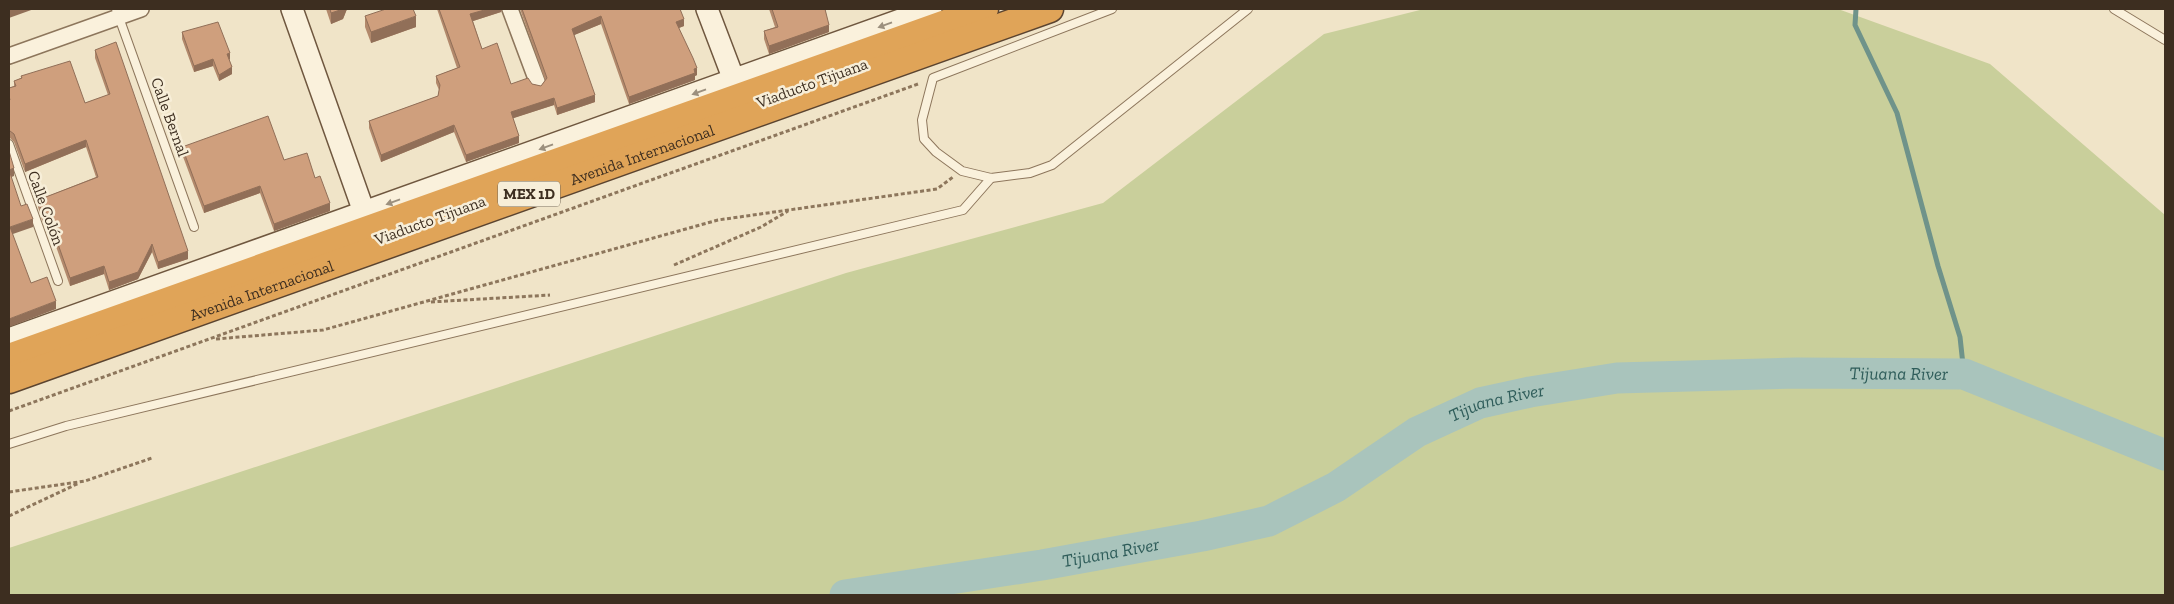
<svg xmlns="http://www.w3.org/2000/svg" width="2174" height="604" viewBox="0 0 2174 604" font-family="'Zilla Slab',serif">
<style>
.green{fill:#c9cf9b}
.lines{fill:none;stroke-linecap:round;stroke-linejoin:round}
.stream{stroke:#6f938a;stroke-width:5}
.river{stroke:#a9c4bc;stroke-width:31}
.lane-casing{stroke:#8d765c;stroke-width:10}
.street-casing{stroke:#8d765c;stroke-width:18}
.secondary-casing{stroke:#6f573f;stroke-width:24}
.highway-casing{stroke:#5b4430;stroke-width:29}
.path{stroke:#8d765c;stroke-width:3;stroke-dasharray:4 2.5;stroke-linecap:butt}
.lane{stroke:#faf1dc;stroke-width:8}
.street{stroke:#faf1dc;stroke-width:15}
.secondary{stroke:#faf1dc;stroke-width:21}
.highway{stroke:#e0a458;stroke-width:26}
.wall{fill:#b2896c}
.shaded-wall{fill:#916f58}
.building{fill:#cf9f7d;stroke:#916f58}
.oneway{fill:#9c907e}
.labels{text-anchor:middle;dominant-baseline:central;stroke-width:5;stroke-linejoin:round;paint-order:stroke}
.shield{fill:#f7eed8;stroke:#756857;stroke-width:1}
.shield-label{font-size:15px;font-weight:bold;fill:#3d2e20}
.street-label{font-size:16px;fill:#3d2e20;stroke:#f7eed8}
.water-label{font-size:18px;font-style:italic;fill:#2f5d5a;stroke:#f7eed8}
</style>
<rect width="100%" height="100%" fill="#f0e4c8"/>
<path class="green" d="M1424,9h414l152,55 175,151v380h-2156v-47l837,-275 257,-70 221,-169z"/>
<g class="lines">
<path class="stream" d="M1856,9l-1,16 42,88 41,153 22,71 4,37"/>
<path class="river" id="s1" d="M845,595l197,-30 160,-29 67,-15 67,-34 81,-55 63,-29 50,-11 87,-14 179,-5 168,1 201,81"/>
<g class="lane-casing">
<g id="lane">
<path d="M116,9l78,218"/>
<path d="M1112,9l-179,69 -11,42 2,19 12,13 26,19 29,7 39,-5 22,-8 196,-156"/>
<path d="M2114,9l51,31"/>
<path d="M9,144l49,137"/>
<path d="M9,444l57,-18 897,-216 28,-32"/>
</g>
</g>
<g class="street-casing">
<g id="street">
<path d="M510,9l28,75"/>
<path d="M9,56l132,-47"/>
</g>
</g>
<g class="secondary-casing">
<g id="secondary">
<path d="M292,9l72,203"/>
<path d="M707,9l27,71"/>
<path d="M9,339l922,-330"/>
</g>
</g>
<g class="highway-casing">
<g id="highway">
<path d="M9,357l976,-348"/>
<path id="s2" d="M9,380l1041,-371"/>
</g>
</g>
<g class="path">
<path d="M674,265l87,-38 27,-16"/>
<path d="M431,302l119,-7"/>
<path d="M216,339l107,-9 395,-110 219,-31 16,-12"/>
<path d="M9,411l909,-327"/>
<path d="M9,492l76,-11 67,-23"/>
<path d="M9,516l70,-33"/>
</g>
<use href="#lane" class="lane"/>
<use href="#street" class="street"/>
<use href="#secondary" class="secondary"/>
<use href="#highway" class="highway"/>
</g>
<g class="wall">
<path d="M326,9h21l-4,10 -12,5z"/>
<path d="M437,9h65l-1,3 -28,9 9,28 29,35h21l9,2 4,-6 -25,-71h160l4,17 -5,2 18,47 -2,1v4l-66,24 -28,-80 -27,11 21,67 -38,13 -3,-10 -41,13 6,25 -53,19 -12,-30 -73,30 -12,-34v-7l69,-25 1,-6 -3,-7v-7l21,-8z"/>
<path d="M769,9h56l4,23 -60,22 -5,-15v-8l11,-4z"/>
<path d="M365,16l51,11 -45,16 -6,-16z"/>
<path d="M182,32l48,27 -1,1 3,14 -13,7 -6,-15 -19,6 -12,-33z"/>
<path d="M95,50l93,209 -30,10 -6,-17 -14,27 -29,11 -5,-16 -34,12 -23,-65 -4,2 -5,-16v-7l58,-23 -10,-30 -61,25 -11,-30 -4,-4 -1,1v-51l5,-2v-5l7,-3v-2l64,27 23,-8 -13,-37z"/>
<path d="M182,147l102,13 31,18 15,33 -56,20 -14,-38 -56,20 -22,-59z"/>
</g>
<g class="shaded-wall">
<path d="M9,9h25l-25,9z"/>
<path d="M343,9h4l-4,10 -12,5v-11z"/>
<path d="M488,9h14l-1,3 -31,10v-8z"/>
<path d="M416,16v11l-45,16v-11z"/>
<path d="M601,16v8l-29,12v-7z"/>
<path d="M684,19v7l-8,3v-7z"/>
<path d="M829,25v7l-60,22v-8z"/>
<path d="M230,53v6l-3,2v-7z"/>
<path d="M213,59v7l-19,6v-6z"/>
<path d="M232,67v7l-13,7v-6z"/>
<path d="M697,68v7l-2,1v4l-66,24v-7z"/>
<path d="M595,95v7l-38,13v-7z"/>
<path d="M554,98v7l-43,14v-7z"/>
<path d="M454,125v7l-73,30v-7z"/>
<path d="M519,136v7l-53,19v-7z"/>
<path d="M86,140v7l-61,25v-8z"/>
<path d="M14,168v8l-5,2v-8z"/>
<path d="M260,186v7l-56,20v-7z"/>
<path d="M330,203v8l-56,20v-7z"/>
<path d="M47,213v8l-4,2v-8z"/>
<path d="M33,219v8l-23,8v-8z"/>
<path d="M152,244v8l-14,27 -29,11v-8z"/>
<path d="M188,251v8l-30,10v-7z"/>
<path d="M104,266v8l-34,12v-8z"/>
<path d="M56,301v8l-47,18v-8z"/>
</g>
<g class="building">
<path d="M330,9h13l-12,4z"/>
<path d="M386,9h27l3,7 -45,16 -6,-16z"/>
<path d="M439,9h49l-18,5 12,35 15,-6 14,41 17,-6 4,6 9,2 6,-8 -25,-69h158l4,10 -8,3 17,36 4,10 -3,1 1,4 -66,24 -28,-81 -29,13 23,66 -38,13 -3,-10 -43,14 8,24 -53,19 -12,-30 -73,30 -12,-34 69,-25 2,-11 -4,-9 24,-9z"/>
<path d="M772,9h53l4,16 -60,21 -5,-15 14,-4z"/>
<path d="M218,22l12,31 -3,1 5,13 -13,8 -6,-16 -19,7 -12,-34z"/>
<path d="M116,42l72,209 -30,11 -6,-18 -14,28 -29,10 -5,-16 -34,12 -23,-65 -4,2 -5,-15 60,-23 -12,-37 -61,24 -11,-30 -4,-3h-1v-31h1l-1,-4v-8l7,-2 -2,-5 8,-3 -1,-2 49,-15 15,42 25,-9 -15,-44z"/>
<path d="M268,116l16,44 23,-7 8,25 5,-2 10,27 -56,21 -14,-38 -56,20 -22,-59z"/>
<path d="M9,151l5,17 -5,2z"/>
<path d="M9,170l12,36 6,-2 6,15 -23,8 21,56 16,-6 9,24 -47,18z"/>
</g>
<defs><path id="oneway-solid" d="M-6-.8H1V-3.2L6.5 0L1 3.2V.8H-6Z" transform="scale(1.25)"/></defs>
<g class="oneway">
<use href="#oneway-solid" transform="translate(885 25) rotate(160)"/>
<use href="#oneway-solid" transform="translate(699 92) rotate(160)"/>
<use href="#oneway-solid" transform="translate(546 147) rotate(160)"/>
<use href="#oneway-solid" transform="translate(393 202) rotate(160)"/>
</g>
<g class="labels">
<rect class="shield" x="498" y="181.5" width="62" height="25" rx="4"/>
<g class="shield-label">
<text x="529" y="194">MEX 1D</text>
</g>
<g class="street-label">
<text transform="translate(812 83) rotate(-20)">Viaducto Tijuana</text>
<text transform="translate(170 117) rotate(70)">Calle Bernal</text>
<text stroke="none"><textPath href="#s2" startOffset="672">Avenida Internacional</textPath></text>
<text transform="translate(46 208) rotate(70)">Calle Colón</text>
<text transform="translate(430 220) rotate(-20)">Viaducto Tijuana</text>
<text stroke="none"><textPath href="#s2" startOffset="268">Avenida Internacional</textPath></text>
</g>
<g class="water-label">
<text stroke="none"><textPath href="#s1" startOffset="1094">Tijuana River</textPath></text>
<text stroke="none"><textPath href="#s1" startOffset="689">Tijuana River</textPath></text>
<text stroke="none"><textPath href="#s1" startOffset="269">Tijuana River</textPath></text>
</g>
</g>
<rect width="2174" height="604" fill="none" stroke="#3d2e20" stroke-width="20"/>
</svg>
